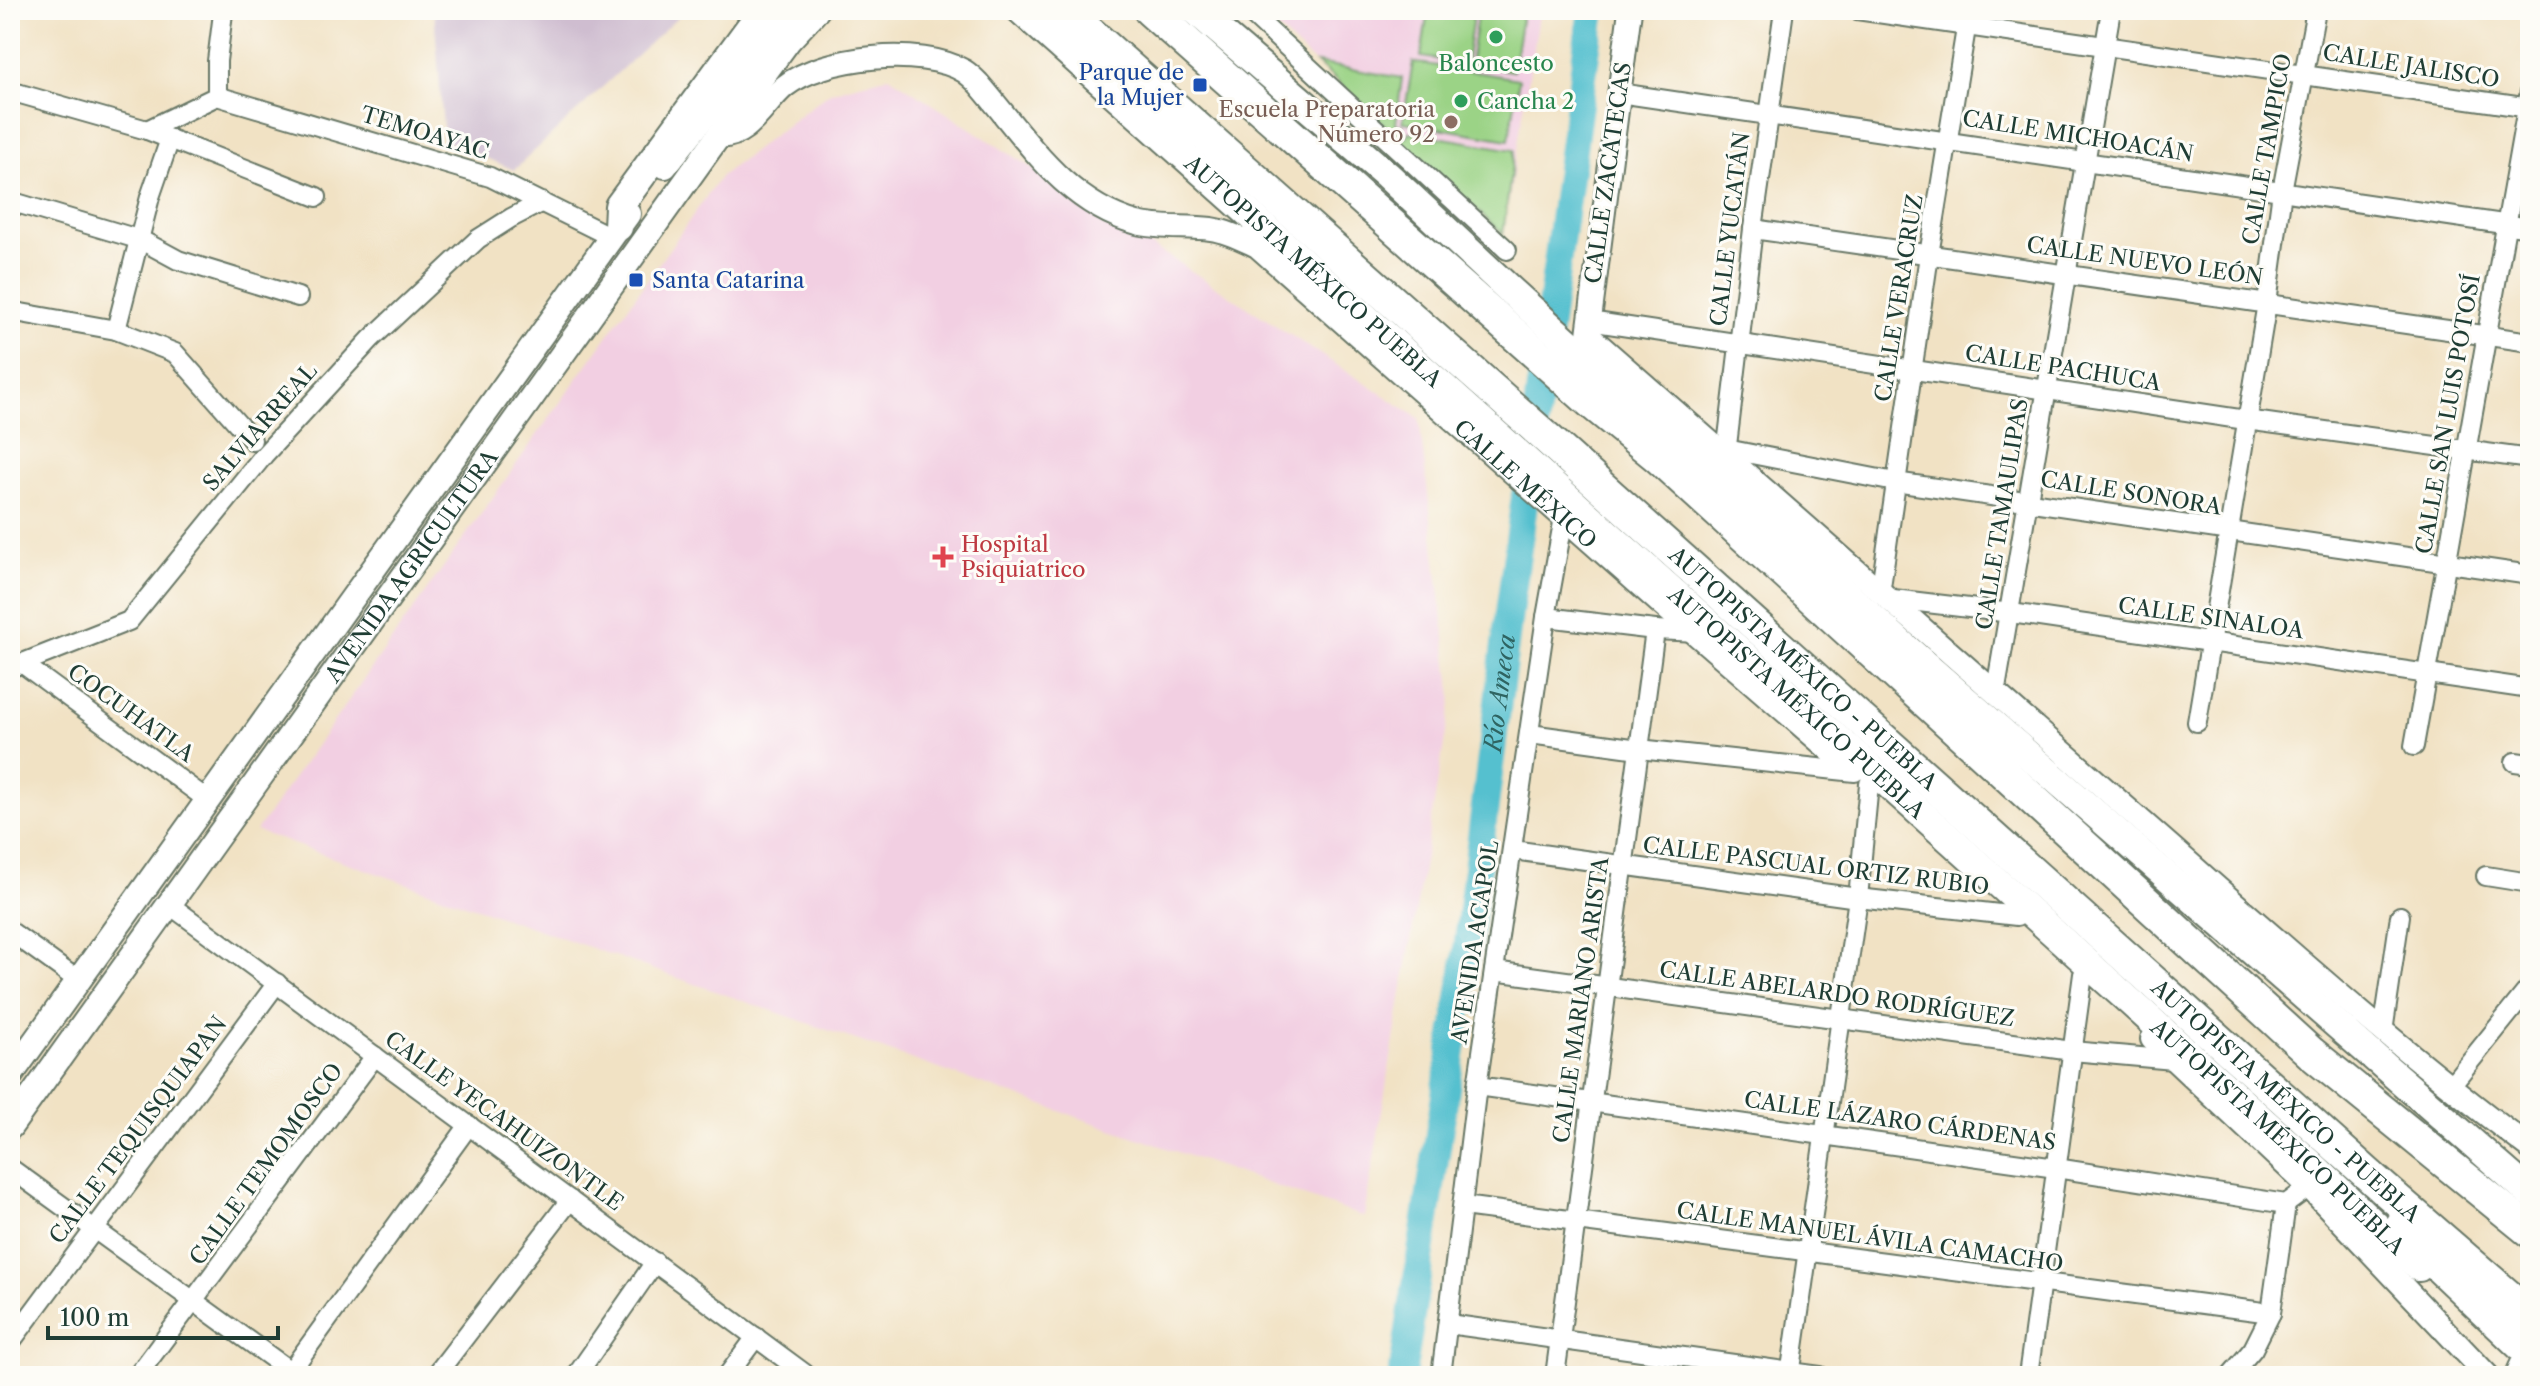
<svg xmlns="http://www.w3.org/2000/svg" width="2540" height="1386" viewBox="0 0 2540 1386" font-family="'Libre Caslon Text',serif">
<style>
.built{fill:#f2cfe2}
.industrial{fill:#cfbdd0}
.green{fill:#9bd386;stroke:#5d885d;stroke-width:2}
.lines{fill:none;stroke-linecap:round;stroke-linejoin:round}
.river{stroke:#54c0cf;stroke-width:28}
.minor-casing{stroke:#687766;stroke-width:22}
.tertiary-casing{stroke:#687766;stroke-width:26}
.secondary-casing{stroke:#687766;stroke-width:28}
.trunk-casing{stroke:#687766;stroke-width:32}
.motorway-casing{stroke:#687766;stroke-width:36}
.minor{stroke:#fff;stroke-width:18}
.tertiary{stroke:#fff;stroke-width:22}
.secondary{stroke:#fff;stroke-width:24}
.trunk{stroke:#fff;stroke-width:28}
.motorway{stroke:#fff;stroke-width:32}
.leisure-dot{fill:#2e9e5b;stroke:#fdfcf7;stroke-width:3}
.transit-dot{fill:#1a4fb4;stroke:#fdfcf7;stroke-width:3}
.education-dot{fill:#8d6e63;stroke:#fdfcf7;stroke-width:3}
.health-dot{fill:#e0444e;stroke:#fdfcf7;stroke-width:3}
.labels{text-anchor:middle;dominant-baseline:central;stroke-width:6;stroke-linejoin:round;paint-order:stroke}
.leisure-label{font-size:22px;fill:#27864d;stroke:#fdfcf7}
.street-label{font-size:22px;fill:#1f3d34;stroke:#fdfcf7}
.transit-label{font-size:22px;fill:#164399;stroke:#fdfcf7;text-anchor:end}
.education-label{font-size:22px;fill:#785e54;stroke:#fdfcf7;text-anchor:end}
.health-label{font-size:22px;fill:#be3a42;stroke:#fdfcf7;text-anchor:start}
.water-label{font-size:24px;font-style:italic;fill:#2f6462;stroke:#fdfcf7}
</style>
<rect width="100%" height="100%" fill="#fdfcf7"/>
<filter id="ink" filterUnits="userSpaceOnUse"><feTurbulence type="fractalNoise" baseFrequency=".0125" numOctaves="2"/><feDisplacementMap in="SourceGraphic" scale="16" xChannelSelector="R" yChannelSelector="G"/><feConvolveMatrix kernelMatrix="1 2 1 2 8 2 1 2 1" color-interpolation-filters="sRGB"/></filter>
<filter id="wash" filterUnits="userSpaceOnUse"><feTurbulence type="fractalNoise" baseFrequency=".006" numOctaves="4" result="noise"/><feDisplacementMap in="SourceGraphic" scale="32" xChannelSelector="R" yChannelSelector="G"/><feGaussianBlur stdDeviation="1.8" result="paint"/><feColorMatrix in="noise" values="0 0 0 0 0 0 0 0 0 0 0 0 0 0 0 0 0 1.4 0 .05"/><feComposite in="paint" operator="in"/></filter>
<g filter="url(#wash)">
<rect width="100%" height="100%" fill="#f1e2c4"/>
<g class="built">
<path d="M1257,10h283l-37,224z"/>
<path d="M889,76l530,342 33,279 -88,520 -1108,-386 465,-655 109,-84z"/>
</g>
<path class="industrial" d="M434,10h251l-171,160 -70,-30z"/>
<g class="green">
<path d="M1428,10h46l-8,54 -45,-7z"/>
<path d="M1478,10h45l-10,61 -43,-6z"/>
<path d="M1413,62l106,17 -10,61 -106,-18z"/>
<path d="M1317,63l85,15 -6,46 7,2 -1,10 5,2 1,-6 106,18 -11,84z"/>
</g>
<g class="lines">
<path class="river" id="s1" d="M1402,1376l64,-418 43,-345 83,-603"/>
</g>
</g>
<g filter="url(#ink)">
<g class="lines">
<g class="minor-casing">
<g id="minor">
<path d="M1247,10l260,240"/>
<path d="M1857,10l673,98"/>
<path d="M10,91l137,39 170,67"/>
<path d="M1619,93l911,135"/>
<path d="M217,96l273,81 121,60"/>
<path d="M217,96v-35l6,-48"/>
<path d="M147,130l70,-34"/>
<path d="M10,201l131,39 37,20 120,37"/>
<path d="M1753,229l777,113"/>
<path d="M10,311l106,19 59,23 77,87"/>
<path d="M1589,321l657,99 284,39"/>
<path d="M116,330l34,-133 20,-58"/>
<path d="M1726,449l169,33 635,93"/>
<path d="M1726,454l27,-225 31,-219"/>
<path d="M1880,594l49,-339 40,-245"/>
<path d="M1885,598l126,15 519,76"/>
<path d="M1546,617l109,13 43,2"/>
<path d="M23,664l186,137"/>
<path d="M10,668l119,-47 135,-166 107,-116 107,-100 33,-21 31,-16"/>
<path d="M1995,695l116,-685"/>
<path d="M2197,722l70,-419 15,-112 34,-181"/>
<path d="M1530,734l109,15 216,23"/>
<path d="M2414,746l116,-655"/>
<path d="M2515,762l15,2"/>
<path d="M1513,850l345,48 159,18"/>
<path d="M2486,876l44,7"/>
<path d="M170,905l638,471"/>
<path d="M10,931l69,50"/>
<path d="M1494,971l578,80 102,9"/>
<path d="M2383,1032l17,-116"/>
<path d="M2451,1085l79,-98"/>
<path d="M1477,1086l579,82 230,36 23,-17"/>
<path d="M10,1168l287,208"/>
<path d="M1463,1206l808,107"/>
<path d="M1448,1324l372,52"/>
<path d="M10,1343l267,-360"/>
<path d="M137,1376l238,-320"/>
<path d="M287,1376l182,-251"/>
<path d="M435,1376l135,-176"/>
<path d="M576,1376l79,-114"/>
<path d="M727,1376l29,-39"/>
<path d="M1441,1376l36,-290 69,-469 18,-100"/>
<path d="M1555,1376l100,-746"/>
<path d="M1790,1376l68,-478 11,-114"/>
<path d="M2028,1376l55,-402"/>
<path d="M2230,1376l23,-27 18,-36 15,-109"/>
<path d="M2514,1376l6,-13"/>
</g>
</g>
<g class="tertiary-casing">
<g id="tertiary">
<path d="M1630,10l-42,325c195,170 388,343 583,512 117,103 234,208 359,301"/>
<path id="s2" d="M718,136c30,4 47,-34 67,-50 38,-30 137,-40 179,-15 5,3 10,8 14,12 47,54 86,120 159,140 24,6 49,3 74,6 16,2 31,10 46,17l402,356 182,158"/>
<path d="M2152,1039l157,148 179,189"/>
</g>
</g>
<g class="secondary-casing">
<g id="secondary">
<path d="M665,166l122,-156"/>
<path d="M10,1076l618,-862"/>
<path id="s3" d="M10,1127l712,-996 67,-91 28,-30"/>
</g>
</g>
<g class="trunk-casing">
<g id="trunk">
<path id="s4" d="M1021,10l873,779 419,377 106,101"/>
<path d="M1195,10l192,165 124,116 398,360 621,542"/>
<path d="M618,227l1,-21 144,-196"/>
</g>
</g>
<g class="motorway-casing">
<g id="motorway">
<path id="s5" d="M1064,10l486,431 832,746 148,128"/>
<path d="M1150,10l442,393 65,53 654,597 219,178"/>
<path d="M2402,1225l4,10 124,118"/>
</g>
</g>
<use href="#minor" class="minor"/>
<use href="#tertiary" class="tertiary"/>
<use href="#secondary" class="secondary"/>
<use href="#trunk" class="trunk"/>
<use href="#motorway" class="motorway"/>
</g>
</g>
<g class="leisure-dot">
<circle cx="1496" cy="37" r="8"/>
<circle cx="1461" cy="101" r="8"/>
</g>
<g class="transit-dot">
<rect x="1192" y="77" width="16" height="16" rx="4"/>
<rect x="628" y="272" width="16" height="16" rx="4"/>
</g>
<circle class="education-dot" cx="1451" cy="122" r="8"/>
<path class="health-dot" d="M939 545h8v8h8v8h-8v8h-8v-8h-8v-8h8z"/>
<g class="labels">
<g class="leisure-label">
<text x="1496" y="63">Baloncesto</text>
<text x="1477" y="101" text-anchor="start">Cancha 2</text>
</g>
<g class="street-label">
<text transform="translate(2411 66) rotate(9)">CALLE JALISCO</text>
<text transform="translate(425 133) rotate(17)">TEMOAYAC</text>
<text transform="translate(2078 136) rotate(9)">CALLE MICHOACÁN</text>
<text transform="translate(2267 149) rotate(-80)">CALLE TAMPICO</text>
<text transform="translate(1608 173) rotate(-82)">CALLE ZACATECAS</text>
<text transform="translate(1730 229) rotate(-83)">CALLE YUCATÁN</text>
<text transform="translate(2145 261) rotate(8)">CALLE NUEVO LEÓN</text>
<text stroke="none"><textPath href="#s4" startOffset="392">AUTOPISTA MÉXICO PUEBLA</textPath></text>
<text transform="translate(1899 298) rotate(-81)">CALLE VERACRUZ</text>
<text transform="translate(2063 368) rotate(9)">CALLE PACHUCA</text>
<text transform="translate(2448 414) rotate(-80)">CALLE SAN LUIS POTOSÍ</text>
<text transform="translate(260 427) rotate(-49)">SALVIARREAL</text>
<text stroke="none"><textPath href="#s2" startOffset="990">CALLE MÉXICO</textPath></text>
<text transform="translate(2131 493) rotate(9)">CALLE SONORA</text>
<text transform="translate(2002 514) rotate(-81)">CALLE TAMAULIPAS</text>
<text stroke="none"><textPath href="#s3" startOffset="690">AVENIDA AGRICULTURA</textPath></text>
<text transform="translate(2211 618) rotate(8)">CALLE SINALOA</text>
<text stroke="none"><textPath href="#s5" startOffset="990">AUTOPISTA MÉXICO - PUEBLA</textPath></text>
<text stroke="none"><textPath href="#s4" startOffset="1040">AUTOPISTA MÉXICO PUEBLA</textPath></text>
<text transform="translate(131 713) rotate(36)">COCUHATLA</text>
<text transform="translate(1816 866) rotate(7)">CALLE PASCUAL ORTIZ RUBIO</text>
<text transform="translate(1475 942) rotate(-81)">AVENIDA ACAPOL</text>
<text transform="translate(1837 994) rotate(8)">CALLE ABELARDO RODRÍGUEZ</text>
<text transform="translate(1581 1000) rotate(-82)">CALLE MARIANO ARISTA</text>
<text stroke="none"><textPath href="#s5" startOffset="1638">AUTOPISTA MÉXICO - PUEBLA</textPath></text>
<text transform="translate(504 1121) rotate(36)">CALLE YECAHUIZONTLE</text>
<text transform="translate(1900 1121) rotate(8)">CALLE LÁZARO CÁRDENAS</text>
<text transform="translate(138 1130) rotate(-53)">CALLE TEQUISQUIAPAN</text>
<text stroke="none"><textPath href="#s4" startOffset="1688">AUTOPISTA MÉXICO PUEBLA</textPath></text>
<text transform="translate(266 1164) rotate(-54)">CALLE TEMOMOSCO</text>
<text transform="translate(1870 1237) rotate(8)">CALLE MANUEL ÁVILA CAMACHO</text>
</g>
<g class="transit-label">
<text x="1184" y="72">Parque de<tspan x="1184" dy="25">la Mujer</tspan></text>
<text x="652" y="280" text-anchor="start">Santa Catarina</text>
</g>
<g class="education-label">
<text x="1435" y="109">Escuela Preparatoria<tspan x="1435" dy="25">Número 92</tspan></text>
</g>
<g class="health-label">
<text x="961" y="544">Hospital<tspan x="961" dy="25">Psiquiatrico</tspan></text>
</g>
<g class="water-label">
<text stroke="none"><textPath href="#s1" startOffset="690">Río Ameca</textPath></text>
</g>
</g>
<rect width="2540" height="1386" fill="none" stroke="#fdfcf7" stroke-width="40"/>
<path d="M48 1326v12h230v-12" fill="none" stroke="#1f3d34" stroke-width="4"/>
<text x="60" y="1326" font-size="24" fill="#1f3d34" stroke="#fdfcf7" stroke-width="6" paint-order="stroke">100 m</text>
</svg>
